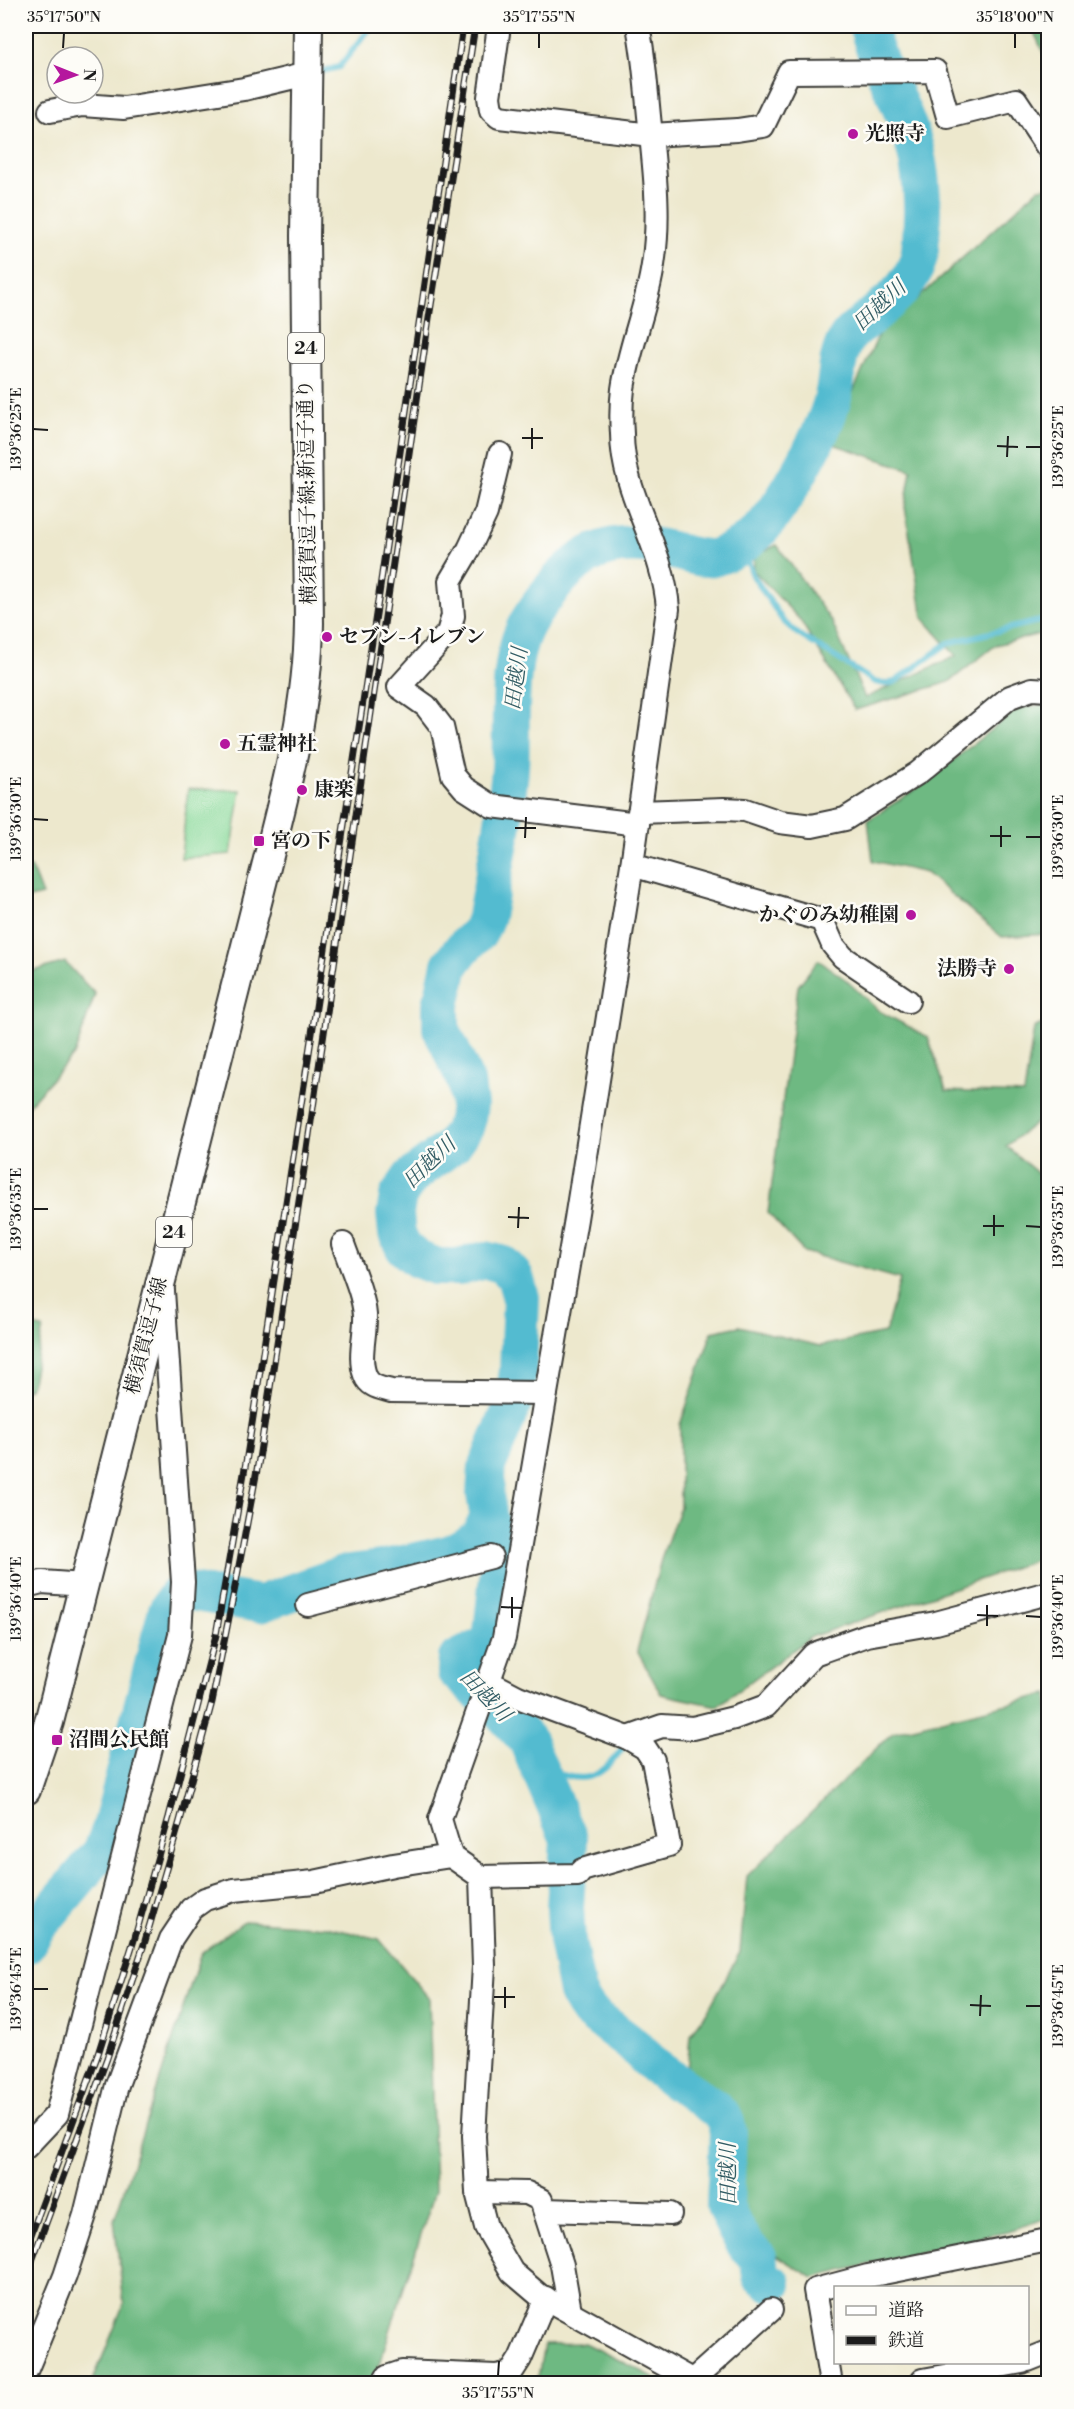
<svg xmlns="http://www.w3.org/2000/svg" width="1074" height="2409" viewBox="0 0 1074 2409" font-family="'Libre Bodoni','Noto Serif JP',serif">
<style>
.green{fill:#88d99a;stroke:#527a5b;stroke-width:1.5}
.forest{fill:#6eb982;stroke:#456a4f;stroke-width:1.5}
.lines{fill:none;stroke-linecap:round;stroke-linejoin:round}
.stream{stroke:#53bbd0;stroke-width:6}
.river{stroke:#53bbd0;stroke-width:38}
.minor-casing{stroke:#3b3b37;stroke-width:26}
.major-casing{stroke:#3b3b37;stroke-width:32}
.minor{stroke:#fff;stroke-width:22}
.major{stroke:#fff;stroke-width:28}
.rail-casing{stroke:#1c1c1c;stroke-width:7}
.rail{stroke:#fdfcf7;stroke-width:4.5;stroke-dasharray:14;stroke-linecap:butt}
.ticks{fill:none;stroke:#1c1c1c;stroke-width:2}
.poi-dot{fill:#b5179e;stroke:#fdfcf7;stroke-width:2}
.labels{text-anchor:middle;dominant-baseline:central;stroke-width:5;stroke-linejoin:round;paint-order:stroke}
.shield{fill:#fdfcf7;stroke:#605f5e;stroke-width:1.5}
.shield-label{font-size:18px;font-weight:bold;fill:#1c1c1c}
.poi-label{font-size:20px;font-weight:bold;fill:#1c1c1c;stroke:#fdfcf7;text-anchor:start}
.street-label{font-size:20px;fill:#1c1c1c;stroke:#fdfcf7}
.water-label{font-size:21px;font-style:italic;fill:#325c64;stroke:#fdfcf7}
.neatline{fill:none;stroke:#1c1c1c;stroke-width:2}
.ticks-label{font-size:15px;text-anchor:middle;fill:#1c1c1c}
</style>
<rect width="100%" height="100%" fill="#fdfcf7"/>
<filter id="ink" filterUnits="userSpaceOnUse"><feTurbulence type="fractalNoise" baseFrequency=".0167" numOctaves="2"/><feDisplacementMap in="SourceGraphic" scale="12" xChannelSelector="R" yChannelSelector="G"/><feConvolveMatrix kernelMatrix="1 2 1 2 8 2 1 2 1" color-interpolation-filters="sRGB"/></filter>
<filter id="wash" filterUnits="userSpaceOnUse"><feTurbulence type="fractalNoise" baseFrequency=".008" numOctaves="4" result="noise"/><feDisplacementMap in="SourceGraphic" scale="24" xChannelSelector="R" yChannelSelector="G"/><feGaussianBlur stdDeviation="1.35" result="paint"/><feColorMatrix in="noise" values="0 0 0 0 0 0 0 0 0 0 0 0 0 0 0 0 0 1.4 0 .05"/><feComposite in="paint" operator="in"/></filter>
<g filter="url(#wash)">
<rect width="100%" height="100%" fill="#ede8cd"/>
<path class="green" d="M188,789l53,1 -10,64 -50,4z"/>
<g class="forest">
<path d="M1031,26h17v37z"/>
<path d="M1048,187v445l-52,13 -47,37 -94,28 -55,-90 -47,-50 2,-15 22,-10 55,77 33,76 91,-42 -33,-38 -18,-111 6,-37 -81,-27 49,-109 160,-146z"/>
<path d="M1048,704v230l-46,3 -76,-64 -53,-12 -5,-41 56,-36 94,-76z"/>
<path d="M31,867l11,28 -16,4v-31z"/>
<path d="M818,960l27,19 34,32 49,26 18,54 78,3 10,-66 14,-7v92l-42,33 42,36v374l-237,81 -94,69 -56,-12 -24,-43 25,-95 18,-49v-82l32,-93 27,-6 81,20 65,-13 15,-54 -96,-27 -36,-39 30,-227z"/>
<path d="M65,962l30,32 -20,59 -49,55v-135z"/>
<path d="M26,1325l17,3 -12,58 -5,4z"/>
<path d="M1048,1694v524l-41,13 -194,47 -78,-49 -14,-96 -35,-49 4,-49 17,-23 33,-60 7,-76 146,-144z"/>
<path d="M244,1921l82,6 53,12 50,59 6,193 -55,171 -9,21h-279l32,-79 -10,-84 87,-267z"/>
<path d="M584,2343l82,40h-129l7,-39z"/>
</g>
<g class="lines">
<g class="stream">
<path d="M323,71l16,-4 33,-41"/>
<path d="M743,544l9,30 31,47 15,13 77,48 10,2 10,-2 53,-39 100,-24"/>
<path d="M537,1765c42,18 60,22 88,-21"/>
</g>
<g class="river">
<path d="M26,1945l10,-16 65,-77 10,-24 56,-218 9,-14 14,-4 70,12 83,-30 38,-5 67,-15 17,-7 12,-9 12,-19"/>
<path d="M773,2284l-12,-8 -3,-19 -12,-11 -13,-21 -8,-19 3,-74 -3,-13 -8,-9 -63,-44 -21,-21 -46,-35 -10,-18 -10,-52 -2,-32 4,-69 -42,-99 -26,-28 -45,-40 1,-13 34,-17 10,-94 -12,-29 -4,-25 2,-28 26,-62 5,-33 3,-73 -6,-21 -11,-12 -18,-5 -28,7h-20l-21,-8 -13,-11 -7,-15 -2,-19 3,-18 13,-19 42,-32 13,-20 3,-20 -3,-23 -25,-54v-23l9,-40 12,-16 18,-18 6,-15c9,-49 20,-98 24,-147 3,-46 -6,-112 21,-152 35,-53 67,-85 135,-68 15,3 35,12 50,8 16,-5 32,-15 44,-27 22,-22 64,-98 72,-129 6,-21 3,-41 14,-61 4,-8 13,-13 20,-19 24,-20 50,-38 54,-71 4,-39 3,-81 -10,-118 -12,-37 -34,-69 -42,-106"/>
</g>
</g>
</g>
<g filter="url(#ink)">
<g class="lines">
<g class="minor-casing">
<g id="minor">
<path d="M499,26l-10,71 2,13 8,7 152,18 86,-5 26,-4 26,-54 146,-1 13,46 68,-17 32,48"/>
<path d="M638,26c6,29 8,60 11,90 5,50 12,98 4,149 -6,42 -24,82 -30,124 -2,15 -2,31 -1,45 0,61 42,112 46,175l-36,256 -56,354 -72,419 -64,181 11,37 30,21 3,89 -10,170 3,56 9,35 26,45 27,23 160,89"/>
<path d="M50,111l32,-6 42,3 120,-19 63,-15"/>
<path d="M500,454l-14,59 -17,36 -19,32 3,35 -5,17 -49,54 27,19 16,21 11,48 11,13 28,18 146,18"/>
<path d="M639,812l85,-3 21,1 35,12 32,4 33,-7 73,-46 92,-76 22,-8 16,1"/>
<path d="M632,865l190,55 11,25 10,12 65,44"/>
<path d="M343,1244c8,23 20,48 22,71 1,19 -7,42 0,60 4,12 16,13 26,16l155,2"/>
<path d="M26,1586l16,-4 42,3"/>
<path d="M308,1605l183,-48"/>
<path d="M628,1738l34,-12 31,2 41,-10 32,-12 48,-52 53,-19 69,-12 112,-30"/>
<path d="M481,1877l97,-2 4,-5 87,-25 -16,-85 -8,-12 -17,-10 -110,-41 -29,-15"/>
<path d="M26,2147l31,-33 123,-479 3,-53 -20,-291"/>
<path d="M477,2192l50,1 14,7 21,65 8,46"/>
<path d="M545,2210l125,4"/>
<path d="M1028,2360l20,-8"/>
<path d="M26,2371l39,-95 20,-61 32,-130 54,-146 20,-30 14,-10 29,-9 80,-8 79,-17 58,-9"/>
<path d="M693,2380l78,-70"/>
<path d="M383,2384l4,-7 15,-5 94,4 15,-3 9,-14 26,-61"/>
<path d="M831,2384l-16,-94 53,-14 180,-36"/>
<path d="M920,2384l3,-4 99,-18"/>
</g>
</g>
<g class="major-casing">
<path id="major" d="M26,1790l23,-68 215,-847c21,-83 44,-165 45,-252l-4,-387 3,-210"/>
</g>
<use href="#minor" class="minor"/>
<use href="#major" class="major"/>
<g class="rail-casing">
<g id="rail">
<path d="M26,2248l72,-194 37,-117 34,-120 47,-182 31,-179 119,-774 97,-656"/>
<path d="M26,2277l81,-219 38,-117 35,-120 32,-119 24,-120 23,-123 45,-290 125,-851 46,-292"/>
</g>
</g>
<use href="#rail" class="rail"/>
</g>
</g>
<path class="ticks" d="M63,48l1,-15M539,48v-15M1015,48v-15M33,429l15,1M522,438h21M997,446l21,1M1026,447h15M532,449v-21M1007,457l1,-21M33,819l15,1M515,828h21M990,836h21M1026,837h15M525,838l1,-21M1001,847v-21M33,1209h15M508,1217l21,1M983,1226h21M1026,1226l15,1M518,1228l1,-21M994,1236v-21M33,1599h15M501,1607l21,1M977,1615l21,1M1026,1616l15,1M512,1618v-21M987,1626v-21M33,1989h15M494,1997h21M970,2005l21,1M1026,2006h15M505,2008v-21M980,2016l1,-21M498,2376l1,-15"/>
<g class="poi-dot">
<circle cx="853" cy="134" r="6"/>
<circle cx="327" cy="637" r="6"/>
<circle cx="225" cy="744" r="6"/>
<circle cx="302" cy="790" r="6"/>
<rect x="253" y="835" width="12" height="12" rx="3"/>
<circle cx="911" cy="915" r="6"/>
<circle cx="1009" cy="969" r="6"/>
<rect x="51" y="1734" width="12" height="12" rx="3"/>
</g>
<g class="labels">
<g class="shield">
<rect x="288" y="333" width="36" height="30" rx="4.5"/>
<rect x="156" y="1217" width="36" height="30" rx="4.5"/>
</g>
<g class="shield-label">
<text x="306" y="348">24</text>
<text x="174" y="1232">24</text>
</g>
<g class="poi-label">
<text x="865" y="134">光照寺</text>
<text x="339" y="637">セブン-イレブン</text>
<text x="237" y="744">五霊神社</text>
<text x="314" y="790">康楽</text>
<text x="271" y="841">宮の下</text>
<text x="899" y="915" text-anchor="end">かぐのみ幼稚園</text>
<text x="997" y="969" text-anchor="end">法勝寺</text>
<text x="69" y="1740">沼間公民館</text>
</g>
<g class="street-label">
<text transform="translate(308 492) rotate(-91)">横須賀逗子線;新逗子通り</text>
<text transform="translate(147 1336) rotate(-76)">横須賀逗子線</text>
</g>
<g class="water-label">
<text transform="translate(880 306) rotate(-43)">田越川</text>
<text transform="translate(517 679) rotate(-83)">田越川</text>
<text transform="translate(430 1163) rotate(-44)">田越川</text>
<text transform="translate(485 1696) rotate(46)">田越川</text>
<text transform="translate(729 2174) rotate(-91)">田越川</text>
</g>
</g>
<rect width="1074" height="2409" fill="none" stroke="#fdfcf7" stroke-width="66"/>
<rect x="834" y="2286" width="195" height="78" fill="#fdfcf7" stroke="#a3a29f" stroke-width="1.5"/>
<rect x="846" y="2306" width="30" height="9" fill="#ffffff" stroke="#a3a29f" stroke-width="1.5"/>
<text x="888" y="2316" font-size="18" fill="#1c1c1c">道路</text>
<rect x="846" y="2336" width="30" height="9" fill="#1c1c1c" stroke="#a3a29f" stroke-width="1.5"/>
<text x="888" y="2346" font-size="18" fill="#1c1c1c">鉄道</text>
<g transform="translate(75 75) rotate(91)"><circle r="28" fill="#fdfcf7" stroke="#a3a29f" stroke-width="1.5"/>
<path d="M0-4.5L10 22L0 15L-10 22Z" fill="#b5179e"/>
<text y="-9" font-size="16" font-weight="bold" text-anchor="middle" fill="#1c1c1c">N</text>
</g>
<rect x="33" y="33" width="1008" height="2343" class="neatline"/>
<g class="ticks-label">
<text x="64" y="22">35°17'50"N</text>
<text x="539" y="22">35°17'55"N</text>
<text x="1015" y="22">35°18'00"N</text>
<text transform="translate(16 429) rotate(-90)" y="5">139°36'25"E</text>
<text transform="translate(1058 447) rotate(-90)" y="5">139°36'25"E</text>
<text transform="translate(16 819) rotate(-90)" y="5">139°36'30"E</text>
<text transform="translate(1058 837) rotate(-90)" y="5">139°36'30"E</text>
<text transform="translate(16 1209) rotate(-90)" y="5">139°36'35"E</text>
<text transform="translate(1058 1227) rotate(-90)" y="5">139°36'35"E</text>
<text transform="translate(16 1599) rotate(-90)" y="5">139°36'40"E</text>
<text transform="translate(1058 1617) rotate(-90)" y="5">139°36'40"E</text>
<text transform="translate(16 1989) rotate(-90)" y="5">139°36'45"E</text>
<text transform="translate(1058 2006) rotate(-90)" y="5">139°36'45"E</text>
<text x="498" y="2398">35°17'55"N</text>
</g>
</svg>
